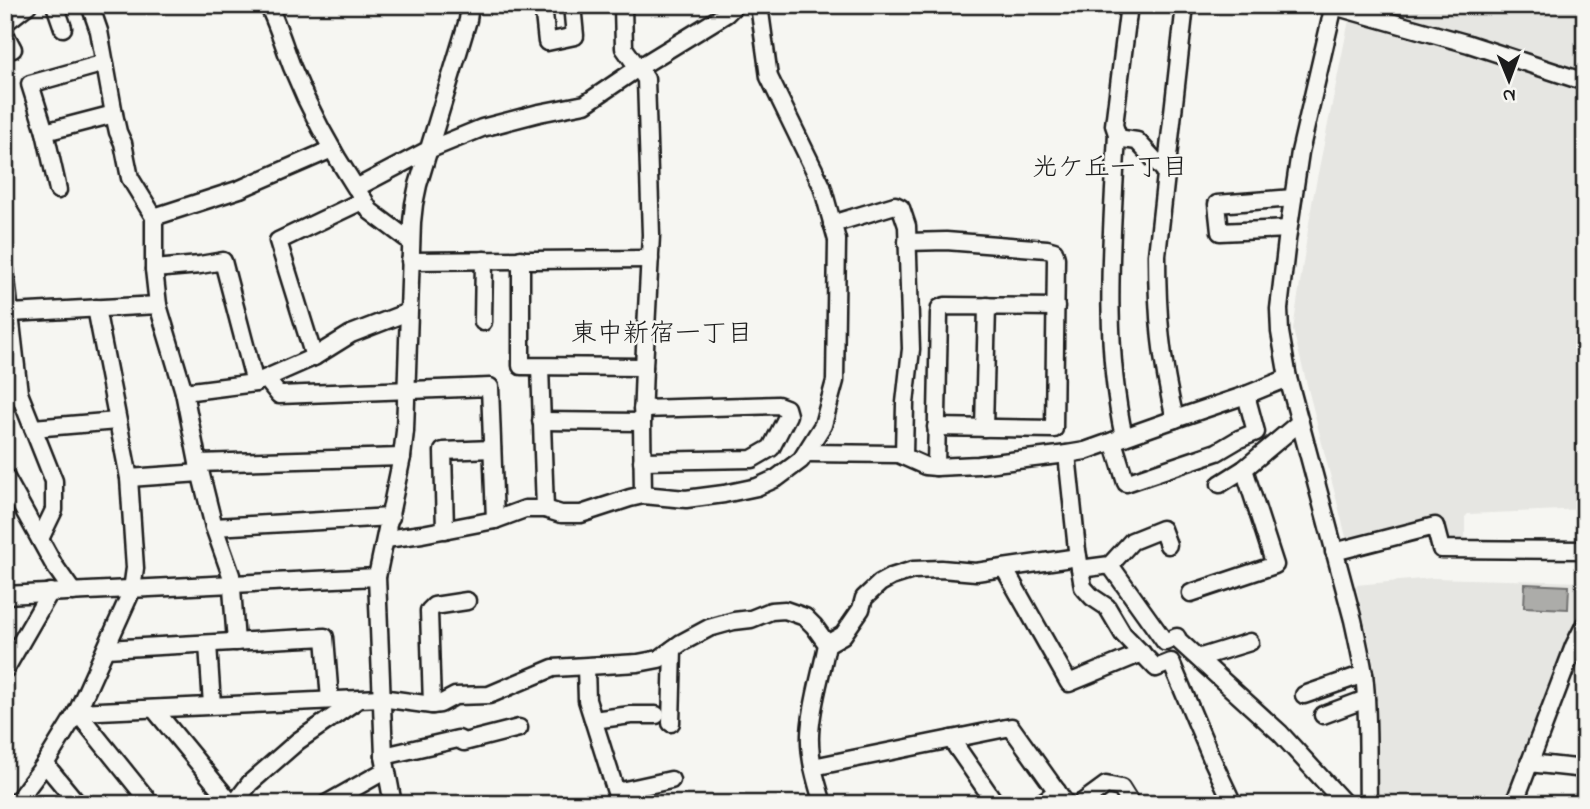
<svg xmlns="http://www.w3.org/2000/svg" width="1590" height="809" viewBox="0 0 1590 809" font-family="'Indie Flower','Klee One',sans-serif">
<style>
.built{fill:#e6e6e2}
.water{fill:#acaca9;stroke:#727271;stroke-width:2}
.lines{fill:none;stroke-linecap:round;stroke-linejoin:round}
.minor-casing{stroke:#1c1c1c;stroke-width:21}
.minor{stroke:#f6f6f2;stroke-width:16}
.labels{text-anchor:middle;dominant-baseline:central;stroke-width:5;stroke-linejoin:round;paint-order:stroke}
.neighbourhood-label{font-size:26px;fill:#1c1c1c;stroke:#f6f6f2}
</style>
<rect width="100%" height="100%" fill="#f6f6f2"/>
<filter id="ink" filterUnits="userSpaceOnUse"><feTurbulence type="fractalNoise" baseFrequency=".0143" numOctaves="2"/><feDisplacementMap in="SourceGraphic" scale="14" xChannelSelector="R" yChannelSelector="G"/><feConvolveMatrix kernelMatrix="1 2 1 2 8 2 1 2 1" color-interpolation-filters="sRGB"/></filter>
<g filter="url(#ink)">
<g class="built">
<path d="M1352,5h233v504l-117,5 -3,3v25l-12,1 -5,-5 -6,-19 -62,18h-34l-53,-207 19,-127z"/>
<path d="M1432,578l153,4v29l-12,17 -67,176h-128l-2,-122 -4,-28 -16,-69z"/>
</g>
<path class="water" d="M1525,584l44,2 -1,23 -44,-2z"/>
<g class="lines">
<g class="minor-casing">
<g id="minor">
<path d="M55,5l8,23"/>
<path d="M90,5l9,26 15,83 4,18 5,11 7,35 24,39v52l4,36"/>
<path d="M268,5c10,20 16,41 24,62 17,42 39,83 64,121l72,-38 54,-22 57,-15 46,-9 53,-36 88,-54 9,-9"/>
<path d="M543,5l4,37 28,-6 -3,-31"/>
<path d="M623,5l1,43 22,31 5,156 -7,132 -2,55 1,73"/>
<path d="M1330,5l139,39 116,38"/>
<path d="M1334,5l-34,147 -13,88 -8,69 1,23 8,46 65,242c4,18 8,36 11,54 5,42 3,87 4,130"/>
<path d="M5,23l23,-18"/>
<path d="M5,34l8,15"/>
<path d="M45,132l69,-18"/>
<path d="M1117,138l20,3 29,31"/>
<path d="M58,190l-13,-58 -15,-48 75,-21"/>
<path d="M359,193l11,18 40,30"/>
<path d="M154,217l86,-28 92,-40"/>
<path d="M832,224l63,-19 6,3 6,18 4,123 -6,54 -1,53"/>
<path d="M1288,229l-68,3 -3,-28 76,-6"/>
<path d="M907,242l39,-1 101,8 7,2 2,7 -2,171 -118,-2"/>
<path d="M521,259v107l123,1"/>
<path d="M410,261l240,-2"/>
<path d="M154,269l46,-4 23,-4 32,122"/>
<path d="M5,270l14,123 35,88v29l-14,29"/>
<path d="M11,313l147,-8 26,87 14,71 16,64 17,48 5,67"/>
<path d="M483,322l1,-62"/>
<path d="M314,357l-36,-116 86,-41"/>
<path d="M540,367l5,142"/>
<path d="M266,379l13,16 211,-8 5,133"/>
<path d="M184,392l71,-9 59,-26 37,-23 57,-22"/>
<path d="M1175,419c-14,-58 -18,-105 -18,-164l28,-250"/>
<path d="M541,421l101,1"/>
<path d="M33,428l84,-7"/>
<path d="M984,428l3,-122"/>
<path d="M1124,437c-22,-100 -12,-202 -7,-303l-3,-9 15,-120"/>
<path d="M1113,441l13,42 91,-31 22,-13 17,-7 -10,-37"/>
<path d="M806,453l92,1 27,12 11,1 42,-2 89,-11 18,-3 90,-32 71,-24 42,-17"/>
<path d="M1067,454l10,96 6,37 9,10 15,10 16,27 33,34 15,-6 40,95 22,47"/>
<path d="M642,461l110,-2 19,-11 17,-33 -2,-7 -8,-3 -136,4"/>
<path d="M198,463l204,-6"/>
<path d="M936,467l3,-153 1,-6 5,-2 111,1"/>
<path d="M5,476l49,89 19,27"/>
<path d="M129,478l71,-5"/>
<path d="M1220,484l24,-15 56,-47"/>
<path d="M214,527l177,-10"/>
<path d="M445,530l-2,-79 49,-2"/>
<path d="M386,539l36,-5 73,-14 30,-11h20l16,5h20l49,-16 13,-3 43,4 38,-5 33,-7 20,-9 24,-18 22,-35 12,-44 2,-141 -15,-54 -53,-109 -10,-72"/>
<path d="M1334,552l101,-26 6,23 144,1"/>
<path d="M1110,565l55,77 12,-5 1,3 102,93 65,71"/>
<path d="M1004,568l65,115 73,-30"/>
<path d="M1080,569l30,-4 22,-24 30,-12 6,16"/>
<path d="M1191,593l84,-28 -31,-96"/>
<path d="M5,595l372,-18"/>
<path d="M208,644l4,61"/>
<path d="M827,644l16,-9 18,-26 3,-11 16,-15 11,-6 22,-7 28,-1 35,3 102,-15"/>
<path d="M106,649l219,-12 5,63"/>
<path d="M1198,658l52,-16"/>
<path d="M586,667l1,33 29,92 55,-12"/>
<path d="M5,670l45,-78"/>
<path d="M1304,695l60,-21"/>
<path d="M432,705l-3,-94 5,-5 33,-5"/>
<path d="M154,709l78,95"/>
<path d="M77,712l304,-14 51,7 8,-1 15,-8 34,-1 64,-27 85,-5 21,-4 22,-16 28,-15 25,-7 17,-2 20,-8 14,-1 20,7 9,9 13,18c-5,29 -16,60 -17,91 -1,23 6,46 13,69"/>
<path d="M77,712l74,92"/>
<path d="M1323,715l43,-16"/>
<path d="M593,720l38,-5h25"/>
<path d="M671,723l2,-74"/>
<path d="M951,739l45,65"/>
<path d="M384,756l74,-17 6,3 55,-14"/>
<path d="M1529,763l56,6"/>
<path d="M45,764l33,40"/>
<path d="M813,767l198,-40 55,77"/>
<path d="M15,804l30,-40 32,-52 55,-122 3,-22 -6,-90 -33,-170"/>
<path d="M234,804l16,-21 48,-42 58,-40"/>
<path d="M326,804l60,-34"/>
<path d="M393,804l-9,-48 -7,-179 25,-120 3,-26 7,-209 2,-18 4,-19 50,-165 2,-15"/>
<path d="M1040,804l17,-13"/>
<path d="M1080,804l26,-19 15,3 10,16"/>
<path d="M1514,804l60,-158 11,-22"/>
</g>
</g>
<use href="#minor" class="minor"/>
</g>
</g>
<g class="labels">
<g class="neighbourhood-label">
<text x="1110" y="169">光ケ丘一丁目</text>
<text x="662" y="335">東中新宿一丁目</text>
</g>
</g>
<rect width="1590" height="809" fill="none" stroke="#f6f6f2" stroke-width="28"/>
<rect x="14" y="14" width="1562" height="781" fill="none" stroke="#1c1c1c" stroke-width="2.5" filter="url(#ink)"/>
<g transform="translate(1509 80) rotate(179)" stroke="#f6f6f2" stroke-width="5" paint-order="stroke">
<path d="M0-5L12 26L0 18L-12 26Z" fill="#1c1c1c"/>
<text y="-10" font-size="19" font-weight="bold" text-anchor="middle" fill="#1c1c1c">N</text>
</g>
</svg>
